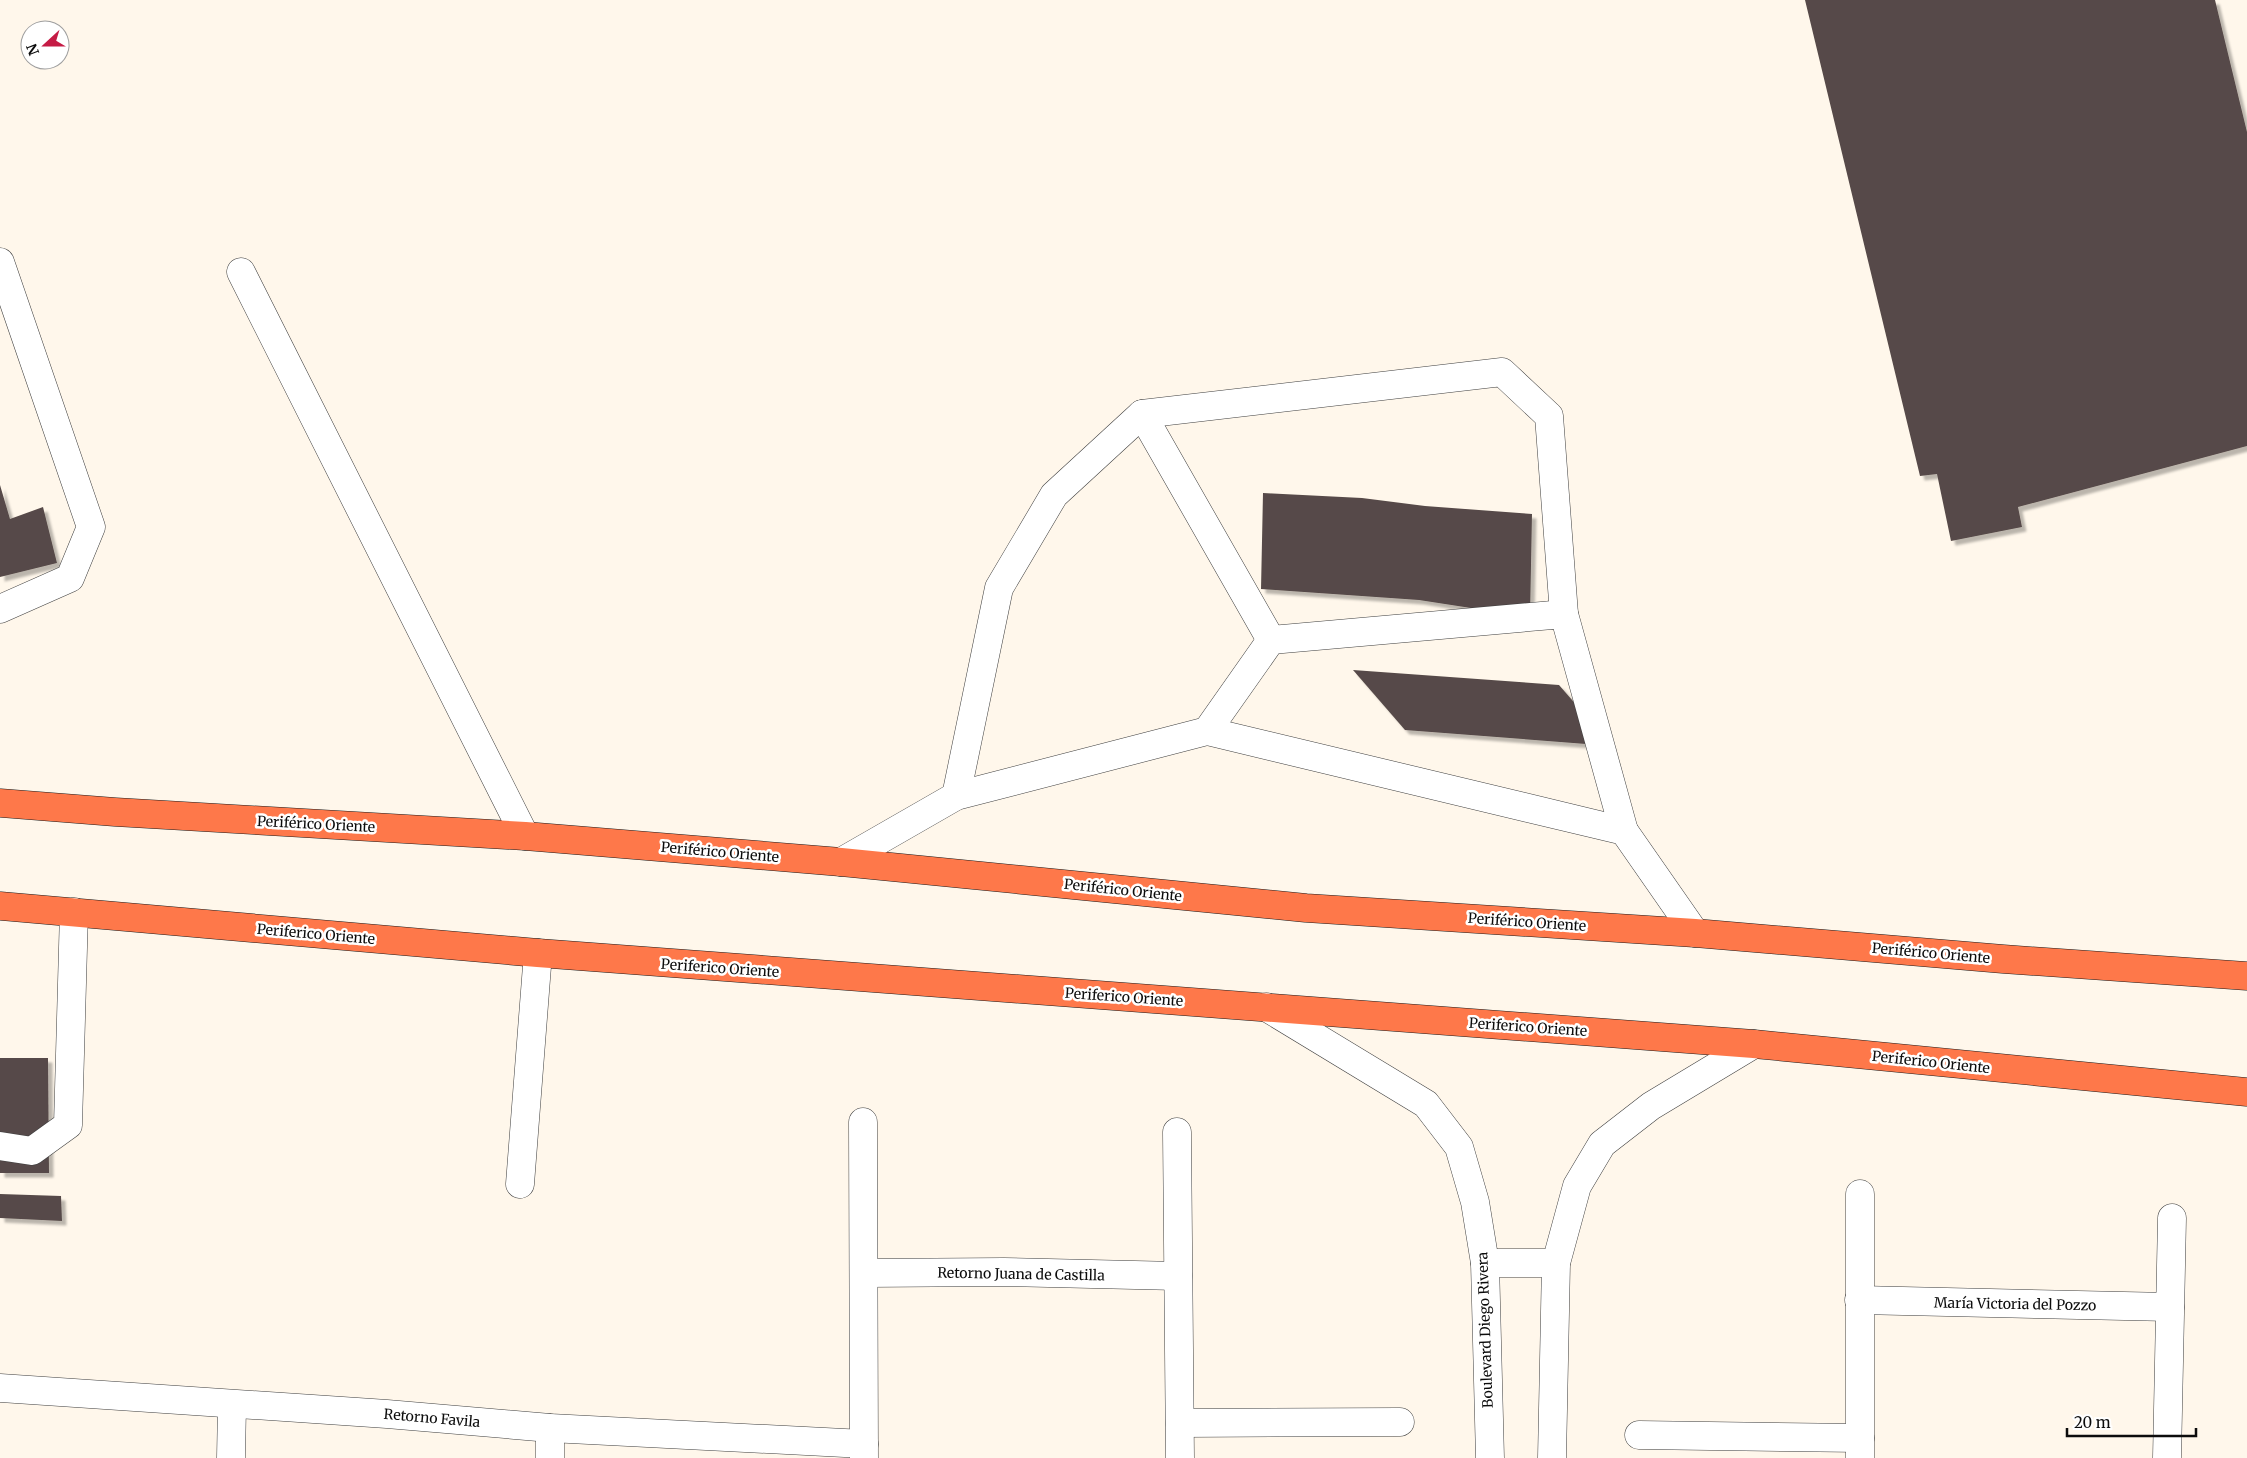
<svg xmlns="http://www.w3.org/2000/svg" width="2247" height="1458" viewBox="0 0 2247 1458" font-family="Merriweather,serif">
<style>
.building{fill:#564a48;filter:url(#shadow)}
.lines{fill:none;stroke-linecap:round;stroke-linejoin:round}
.minor-casing{stroke:#3f3f3f;stroke-width:29}
.highway-casing{stroke:#1d1d1d;stroke-width:29}
.minor{stroke:#fff;stroke-width:28}
.highway{stroke:#fe784a;stroke-width:28}
.labels{text-anchor:middle;dominant-baseline:central;stroke-width:5;stroke-linejoin:round;paint-order:stroke}
.street-label{font-size:14px;fill:#0c0c0c;stroke:#fff}
</style>
<defs>
<filter id="shadow"><feDropShadow dx="4.5" dy="4.5" stdDeviation="1" flood-color="#0004"/></filter>
</defs>
<rect width="100%" height="100%" fill="#fff7eb"/>
<g class="building">
<path d="M1805,0h410l32,132v314l-229,61 4,20 -71,14 -14,-67 -17,2z"/>
<path d="M0,485l10,34 33,-12 14,56 -57,14z"/>
<path d="M1263,493l99,5 63,8 107,8 -2,103 -111,-17 -158,-11z"/>
<path d="M1353,670l206,15 53,61 -207,-16z"/>
<path d="M0,1058h48l1,115h-49z"/>
<path d="M0,1194l61,2 1,25 -62,-3z"/>
</g>
<g class="lines">
<g class="minor-casing">
<g id="minor">
<path d="M0,262l91,265 -21,51 -70,31"/>
<path d="M241,272l284,564"/>
<path d="M1142,414l129,226"/>
<path d="M1207,731l64,-91 293,-26 60,217"/>
<path d="M956,796l43,-208 55,-93 88,-81 360,-42 47,44 15,198"/>
<path d="M841,862l115,-66 251,-65 417,100 71,102"/>
<path d="M1266,1007l160,97 33,43 16,55 10,61 5,195"/>
<path d="M863,1122l1,336"/>
<path d="M1177,1132l3,326"/>
<path d="M0,1146l32,5 36,-26 6,-213"/>
<path d="M520,1184l18,-231"/>
<path d="M1860,1194v264"/>
<path d="M1485,1263h71"/>
<path d="M864,1273l140,-1 174,4"/>
<path d="M1859,1300l311,7"/>
<path d="M0,1388l387,26 163,14 314,16"/>
<path d="M1180,1423l220,-1"/>
<path d="M1639,1435l221,3"/>
<path d="M231,1458l1,-53"/>
<path d="M550,1458v-30"/>
<path d="M1552,1458l4,-195 21,-77 25,-42 49,-38 103,-62"/>
<path d="M2167,1458l5,-240"/>
</g>
</g>
<g class="highway-casing">
<g id="highway">
<path d="M0,803l115,9 410,24 316,26 465,46 389,25 308,26 244,17"/>
<path d="M0,906l538,47 1216,91 493,48"/>
</g>
</g>
<use href="#minor" class="minor"/>
<use href="#highway" class="highway"/>
</g>
<g class="labels">
<g class="street-label">
<text transform="translate(316 824) rotate(3)">Periférico Oriente</text>
<text transform="translate(720 852) rotate(5)">Periférico Oriente</text>
<text transform="translate(1123 890) rotate(6)">Periférico Oriente</text>
<text transform="translate(1527 922) rotate(4)">Periférico Oriente</text>
<text transform="translate(316 934) rotate(5)">Periferico Oriente</text>
<text transform="translate(1931 953) rotate(5)">Periférico Oriente</text>
<text transform="translate(720 968) rotate(4)">Periferico Oriente</text>
<text transform="translate(1124 997) rotate(4)">Periferico Oriente</text>
<text transform="translate(1528 1027) rotate(4)">Periferico Oriente</text>
<text transform="translate(1931 1062) rotate(6)">Periferico Oriente</text>
<text transform="translate(1021 1274) rotate(1)">Retorno Juana de Castilla</text>
<text transform="translate(2015 1304) rotate(1)">María Victoria del Pozzo</text>
<text transform="translate(1485 1330) rotate(-92)">Boulevard Diego Rivera</text>
<text transform="translate(432 1418) rotate(5)">Retorno Favila</text>
</g>
</g>
<g transform="translate(45 45) rotate(249)"><circle r="24" fill="#ffffff" stroke="#9e9e9e"/>
<path d="M0-4L9 19L0 12L-9 19Z" fill="#c51b45"/>
<text y="-8" font-size="14" font-weight="bold" text-anchor="middle" fill="#0c0c0c">N</text>
</g>
<path d="M2067 1428v8h129v-8" fill="none" stroke="#0c0c0c" stroke-width="2.5"/>
<text x="2074" y="1428" font-size="15" fill="#0c0c0c" stroke="#ffffff" stroke-width="4" paint-order="stroke">20 m</text>
</svg>
